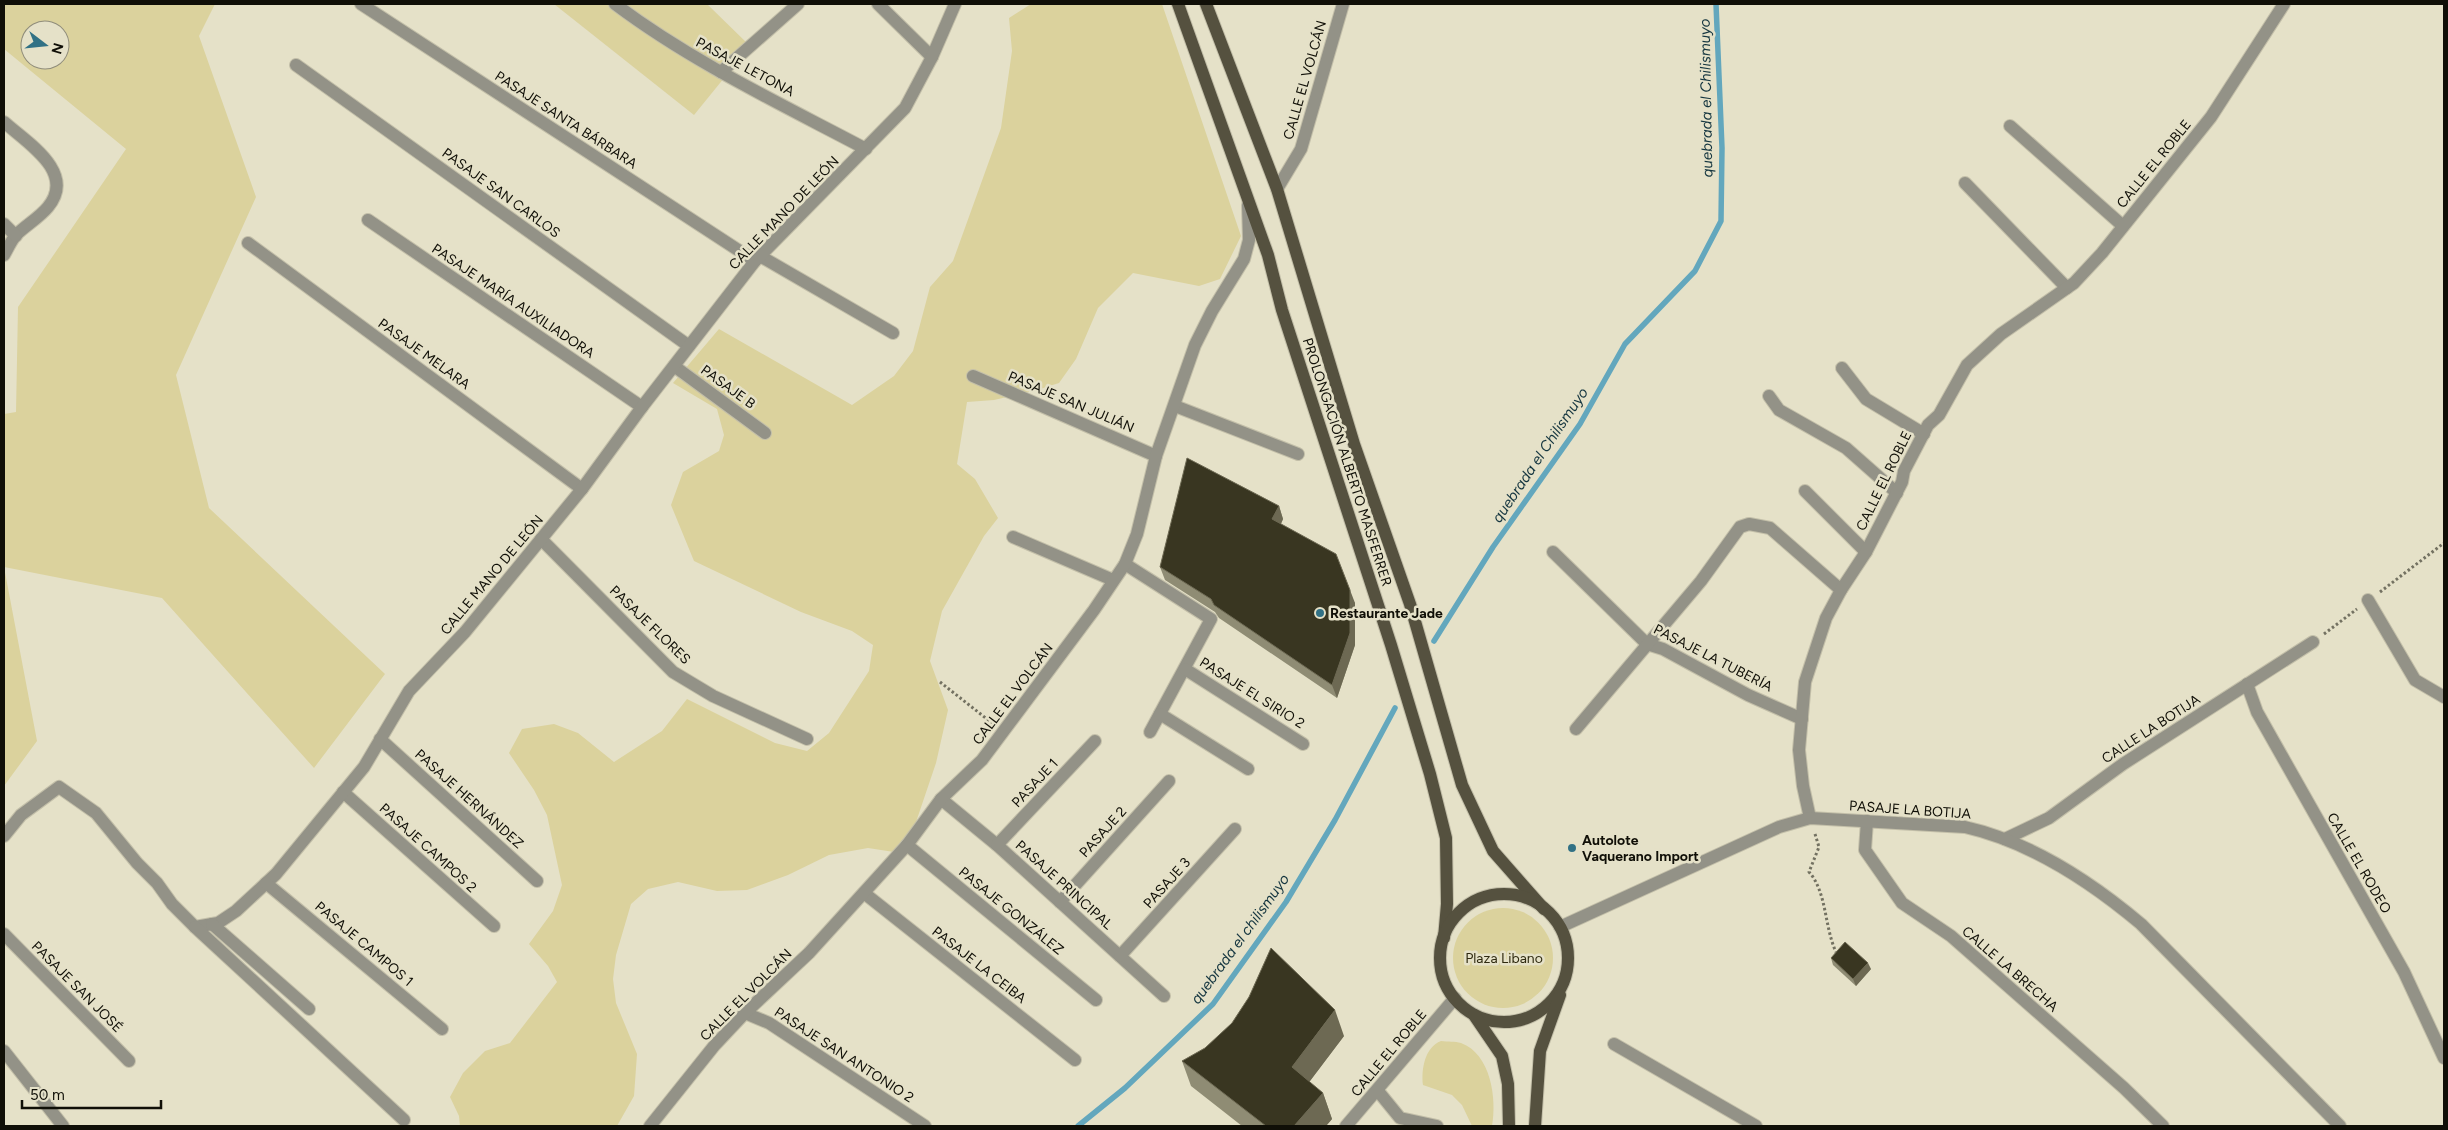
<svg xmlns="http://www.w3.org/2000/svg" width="2448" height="1130" viewBox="0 0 2448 1130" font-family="Figtree,sans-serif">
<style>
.green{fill:#dbd29d;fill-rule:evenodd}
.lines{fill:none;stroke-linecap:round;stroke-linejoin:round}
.stream{stroke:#63a7bd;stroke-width:5.5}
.minor-casing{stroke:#c3bfa9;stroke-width:14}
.major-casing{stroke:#c3bfa9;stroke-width:14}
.path{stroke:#737161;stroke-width:3;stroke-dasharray:2.5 2.5;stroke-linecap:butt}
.minor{stroke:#939287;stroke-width:12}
.major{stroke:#55513f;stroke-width:12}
.wall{fill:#8f8c74}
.shaded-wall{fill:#6d6953}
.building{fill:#393621;stroke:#6d6953}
.poi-dot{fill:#317185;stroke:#e5e1c8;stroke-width:2}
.labels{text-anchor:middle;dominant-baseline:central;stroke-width:5;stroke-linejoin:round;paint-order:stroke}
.street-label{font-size:14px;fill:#100f07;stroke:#e5e1c8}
.poi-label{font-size:14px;font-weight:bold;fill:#100f07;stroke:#e5e1c8;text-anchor:start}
.park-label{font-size:14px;fill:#2f2a10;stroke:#e5e1c8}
.water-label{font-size:15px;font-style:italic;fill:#14353f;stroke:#e5e1c8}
</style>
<rect width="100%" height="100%" fill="#e5e1c8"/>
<g class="green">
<path d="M4,4h211l-16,32 57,161 -80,178 33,133 176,166 -71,94 -152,-170 -158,-31 33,174 -33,45v-372l12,-2 2,-105 108,-158 -122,-100zM30,30h30v30h-30z"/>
<path d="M554,4h153l43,42 -56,69z"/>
<path d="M1031,4h131l79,232 -21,43 -21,7 -66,-13 -35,35 -22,51 -17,24 -22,7 -43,10 -27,2 -10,62 18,15 23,39 -14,18 -42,75 -12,50 18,49 -12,53 -21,62 -21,27 -26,-4 -39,7 -41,20 -41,15 -30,1 -39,-9 -30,7 -17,15 -15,51 -3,24 3,24 21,51 -3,42 -17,30h-157l-1,-10 -9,-19 13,-24 22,-22 25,-8 47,-61 -9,-16 -19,-22 24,-33 9,-26 -15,-70 -13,-25 -25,-37 13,-24 32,-5 24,9 36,29 48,-31 25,-32 88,44 32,8 22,-18 40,-62 4,-26 -21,-14 -51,-19 -107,-51 -23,-56 12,-33 36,-21 5,-16 -7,-26 -44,-26 46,-54 133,76 42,-29 19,-25 17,-64 23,-26 48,-133 11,-77 -3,-33z"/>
<circle cx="1503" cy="958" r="50"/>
<path d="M1441,1041c7,1 14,0 20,2 30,11 36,56 31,83h-20l-10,-21 -10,-10 -29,-10c-2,-16 2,-38 18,-44z"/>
</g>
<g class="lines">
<g class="stream">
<path d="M1434,641l59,-94 87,-123 45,-80 70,-73 26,-50 1,-73 -6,-144"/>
<path d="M1078,1126l47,-38 88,-84 73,-102 49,-82 60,-112"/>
</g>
<g class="minor-casing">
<g id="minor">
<path d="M361,4l394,257"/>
<path d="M615,4c77,58 166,100 251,145"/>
<path d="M878,4l54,53"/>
<path d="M296,65l393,281"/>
<path d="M721,72l77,-68"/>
<path d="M4,122c22,20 73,50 44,85 -9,11 -22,18 -32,28 -5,6 -8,13 -12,20"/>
<path d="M2010,126l113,100"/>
<path d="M1965,183l102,105"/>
<path d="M1277,189l24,-40 42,-145"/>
<path d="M368,220l274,187"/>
<path d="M4,224l12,12"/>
<path d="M248,243l334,246"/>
<path d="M760,256l133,77"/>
<path d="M674,366l91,67"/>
<path d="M1842,368l24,31 58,35"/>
<path d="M973,376l183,80"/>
<path d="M1769,396l10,14 67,38 51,45"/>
<path d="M1175,406l123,48"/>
<path d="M1805,491l61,61"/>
<path d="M1013,537l100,43"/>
<path d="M541,539l132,133 40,24 94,43"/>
<path d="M1553,552l94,92 16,5 85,46 54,24"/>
<path d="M1125,564l86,55 -61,113"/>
<path d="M2368,600l47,80 29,17"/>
<path d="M1185,669l118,75"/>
<path d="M2247,684l10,28 147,260 40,86"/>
<path d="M1160,714l88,55"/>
<path d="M1576,729l125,-148 39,-54 9,-3 21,4 71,62"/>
<path d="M380,739l157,142"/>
<path d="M343,792l151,134"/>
<path d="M941,799l56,46 167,151"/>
<path d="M1810,818l-7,-32 -4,-36 6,-68 21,-64 15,-28 25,-38 36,-70 2,-11 24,-46 11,-10 28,-50 34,-31 73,-51 28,-30 109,-136 73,-113"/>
<path d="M1867,821l-2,29 37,53 49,33 173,152 39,38"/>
<path d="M4,836l17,-21 38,-28 37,26 41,50 20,20 15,21 23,23 23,-4 18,-12 40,-37 88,-107 45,-76 56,-59 117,-143 60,-82 113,-146 150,-153 27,-51 23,-53"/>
<path d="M2005,839l44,-21 74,-54 190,-122"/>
<path d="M907,845l189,155"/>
<path d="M997,845l98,-104"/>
<path d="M266,883l176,146"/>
<path d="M864,893l211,167"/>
<path d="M1060,902l109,-121"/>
<path d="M212,924l97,85"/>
<path d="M195,927l209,193"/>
<path d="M1560,927l219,-100 31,-9 155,9c66,15 125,54 176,97l199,202"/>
<path d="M4,934l125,127"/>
<path d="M1120,956l115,-127"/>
<path d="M745,1013l24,10 156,103"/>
<path d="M1614,1044l142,82"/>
<path d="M4,1051l59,75"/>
<path d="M1378,1091l22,27 37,8"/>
<path d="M650,1126l64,-80 31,-33 64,-60 98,-108 34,-46 41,-39 112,-150 31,-46 12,-30 19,-78 39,-111 17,-34 32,-52 5,-19 -1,-35"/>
<path d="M1346,1126l109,-128"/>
</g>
</g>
<g class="major-casing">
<g id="major">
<path d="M1178,4l90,251 14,55 109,335 39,129 16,64 1,66 -3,34"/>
<path d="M1206,4l71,185 77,255 56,160 52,181 31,66 51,58"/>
<circle cx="1504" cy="958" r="64"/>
<path d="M1474,1015l28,41 6,28 1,42"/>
<path d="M1535,1126l5,-75 20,-56"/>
</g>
</g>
<g class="path">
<path d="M2380,592l64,-49"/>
<path d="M2324,634l33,-25"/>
<path d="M940,682l52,41"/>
<path d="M1815,834l4,13 -10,25c18,20 15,54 27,80"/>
</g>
<use href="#minor" class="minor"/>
<use href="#major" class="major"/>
</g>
<g class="wall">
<path d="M1279,506l4,13 -2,5 74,79v42l-18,53 -118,-80 -4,-6 -50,-32 -5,-13z"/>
<path d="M1831,958l40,11 -15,17 -23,-21z"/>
<path d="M1344,1036l-35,46 14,11 9,26 -6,7h-84l-51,-40 -9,-25z"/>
</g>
<g class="shaded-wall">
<path d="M1279,506l4,13 -6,13 -5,-13z"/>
<path d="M1350,590l5,13v42l-18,53 -5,-13z"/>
<path d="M1868,963l3,6 -15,17 -3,-7z"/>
<path d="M1335,1010l9,26 -43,57 -9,-26z"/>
<path d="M1323,1093l9,26 -6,7h-32z"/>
</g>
<g class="building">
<path d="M1187,458l92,48 -7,13 64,35 14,36v43l-18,52 -118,-80 -3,-6 -51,-32z"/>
<path d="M1845,942l23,21 -15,16 -22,-21z"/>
<path d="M1271,948l64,62 -43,57 31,26 -29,33h-28l-84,-65 23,-13 27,-25 17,-26z"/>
</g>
<g class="poi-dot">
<circle cx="1320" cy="613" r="5"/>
<circle cx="1572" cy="848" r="5"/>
</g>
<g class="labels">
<g class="street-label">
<text transform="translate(745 67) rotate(28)">PASAJE LETONA</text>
<text transform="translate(1305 80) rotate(-74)">CALLE EL VOLCÁN</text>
<text transform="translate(566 120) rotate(33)">PASAJE SANTA BÁRBARA</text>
<text transform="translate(2154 164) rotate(-51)">CALLE EL ROBLE</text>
<text transform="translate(501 193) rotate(36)">PASAJE SAN CARLOS</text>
<text transform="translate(784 213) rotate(-46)">CALLE MANO DE LEÓN</text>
<text transform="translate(513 301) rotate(34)">PASAJE MARÍA AUXILIADORA</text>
<text transform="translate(424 354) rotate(36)">PASAJE MELARA</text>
<text transform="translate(728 387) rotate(36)">PASAJE B</text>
<text transform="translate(1071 402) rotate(23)">PASAJE SAN JULIÁN</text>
<text transform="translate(1347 462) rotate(72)">PROLONGACIÓN ALBERTO MASFERRER</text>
<text transform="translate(1884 481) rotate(-64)">CALLE EL ROBLE</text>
<text transform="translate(492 575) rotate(-50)">CALLE MANO DE LEÓN</text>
<text transform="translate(650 625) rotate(44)">PASAJE FLORES</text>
<text transform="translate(1713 658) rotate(27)">PASAJE LA TUBERÍA</text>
<text transform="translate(1252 693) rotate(32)">PASAJE EL SIRIO 2</text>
<text transform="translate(1013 694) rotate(-53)">CALLE EL VOLCÁN</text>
<text transform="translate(2151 729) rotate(-33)">CALLE LA BOTIJA</text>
<text transform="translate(1035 783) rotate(-47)">PASAJE 1</text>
<text transform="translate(469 799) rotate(42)">PASAJE HERNÁNDEZ</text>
<text transform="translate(1910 810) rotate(4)">PASAJE LA BOTIJA</text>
<text transform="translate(1103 832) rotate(-48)">PASAJE 2</text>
<text transform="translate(428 848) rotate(42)">PASAJE CAMPOS 2</text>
<text transform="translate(2359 863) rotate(60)">CALLE EL RODEO</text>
<text transform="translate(1167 883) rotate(-48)">PASAJE 3</text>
<text transform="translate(1064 885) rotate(42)">PASAJE PRINCIPAL</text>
<text transform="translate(1011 911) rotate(39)">PASAJE GONZÁLEZ</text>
<text transform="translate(364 944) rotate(40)">PASAJE CAMPOS 1</text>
<text transform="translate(979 965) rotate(38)">PASAJE LA CEIBA</text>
<text transform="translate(2010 969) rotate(41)">CALLE LA BRECHA</text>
<text transform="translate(77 987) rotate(45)">PASAJE SAN JOSÉ</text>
<text transform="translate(746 995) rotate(-45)">CALLE EL VOLCÁN</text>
<text transform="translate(1389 1053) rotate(-50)">CALLE EL ROBLE</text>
<text transform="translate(844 1055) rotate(33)">PASAJE SAN ANTONIO 2</text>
</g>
<g class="poi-label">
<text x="1330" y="613">Restaurante Jade</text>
<text x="1582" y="840">Autolote<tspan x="1582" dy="16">Vaquerano Import</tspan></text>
</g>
<g class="park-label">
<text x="1504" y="958">Plaza Libano</text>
</g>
<g class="water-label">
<text transform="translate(1706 98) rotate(-91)">quebrada el Chilismuyo</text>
<text transform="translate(1540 455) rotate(-56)">quebrada el Chilismuyo</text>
<text transform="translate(1240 939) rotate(-54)">quebrada el chilismuyo</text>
</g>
</g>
<rect width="2448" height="1130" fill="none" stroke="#100f07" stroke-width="10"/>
<g transform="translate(45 45) rotate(106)"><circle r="24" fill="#e5e1c8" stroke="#908d7b"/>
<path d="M0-4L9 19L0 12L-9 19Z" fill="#317185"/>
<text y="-8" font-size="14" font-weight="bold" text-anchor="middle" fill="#100f07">N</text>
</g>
<path d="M22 1100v8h139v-8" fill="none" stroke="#100f07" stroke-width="2.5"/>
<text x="30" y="1100" font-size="15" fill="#100f07" stroke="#e5e1c8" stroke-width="4" paint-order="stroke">50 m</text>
</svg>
